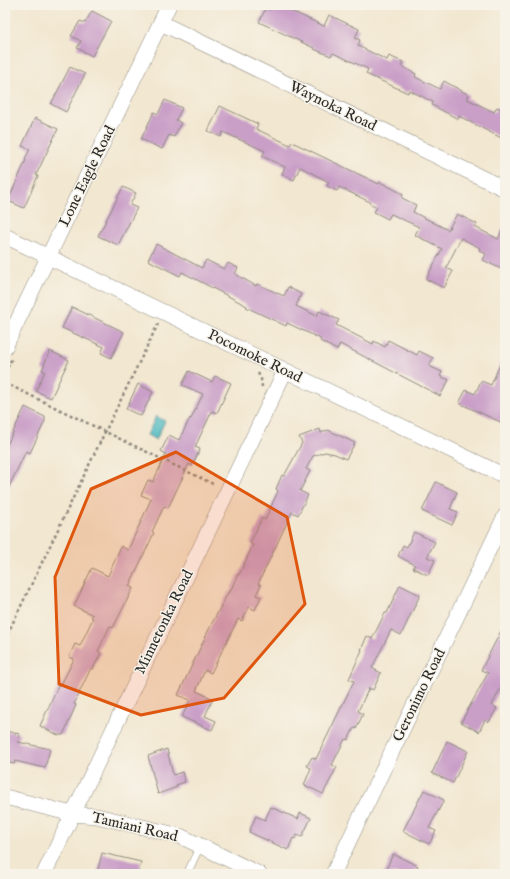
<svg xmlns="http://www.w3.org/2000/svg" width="510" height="879" viewBox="0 0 510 879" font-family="'IM FELL English',serif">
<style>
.water{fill:#49b8c0;stroke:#3a7276}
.building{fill:#c99ec7}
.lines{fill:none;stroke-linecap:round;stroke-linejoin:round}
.lane-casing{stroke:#8e897e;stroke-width:8}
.street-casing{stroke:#8e897e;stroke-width:16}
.path{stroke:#8e897e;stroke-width:2.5;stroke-dasharray:3 3;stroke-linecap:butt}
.lane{stroke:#fff;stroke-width:7}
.street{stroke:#fff;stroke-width:15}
.marked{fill:#df570e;fill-opacity:0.2;stroke:#df570e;stroke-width:3;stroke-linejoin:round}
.labels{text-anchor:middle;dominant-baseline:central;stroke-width:3;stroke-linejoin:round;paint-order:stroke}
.street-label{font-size:15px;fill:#2b2b2b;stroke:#f7f3e8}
</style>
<rect width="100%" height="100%" fill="#f7f3e8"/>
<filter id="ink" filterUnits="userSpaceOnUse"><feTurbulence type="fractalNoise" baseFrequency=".025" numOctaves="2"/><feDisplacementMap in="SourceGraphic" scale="8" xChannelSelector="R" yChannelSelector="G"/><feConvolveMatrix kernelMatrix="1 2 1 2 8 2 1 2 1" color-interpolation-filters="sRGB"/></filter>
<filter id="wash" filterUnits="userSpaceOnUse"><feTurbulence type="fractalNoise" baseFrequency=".012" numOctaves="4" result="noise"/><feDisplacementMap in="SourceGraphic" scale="16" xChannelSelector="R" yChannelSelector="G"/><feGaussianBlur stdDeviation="0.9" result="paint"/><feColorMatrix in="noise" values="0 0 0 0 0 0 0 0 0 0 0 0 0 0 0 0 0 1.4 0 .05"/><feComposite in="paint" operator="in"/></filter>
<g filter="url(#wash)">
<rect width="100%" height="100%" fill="#f2e7d0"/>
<path class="water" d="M156,416l9,5 -9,19 -9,-5z"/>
<g id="blocks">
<g class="building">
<path d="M272,5h6l46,21 5,-11 30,14 -4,9 5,2 -2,6 29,14 2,-4 14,6 -2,4 15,8 -1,3 25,12 4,-8 25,14 -2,4 27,13 3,-5 8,4v29l-46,-24 -1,3 -26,-14 1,-3 -24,-12 -1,3 -42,-19 2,-5 -35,-16 -2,3 -17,-7v-1l-55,-26 7,-14 4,2z"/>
<path d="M92,11l19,10 -19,35 -15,-8 4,-7 -10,-5 9,-15 5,2z"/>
<path d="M70,67l15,7 -19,38 -15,-8z"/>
<path d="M165,100l17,8 -6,12 5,3 -7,14 -5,-2 -7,14 -21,-10 13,-27 4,2z"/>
<path d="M220,106l38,18 -2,5 34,16 2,-3 87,42 1,-2 23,12 -1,4 14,7 -3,7 35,18 9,-16 20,10 -2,3 23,12 7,-15v47l-22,-11 3,-6 -7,-4 1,-2 -19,-10 -15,30 7,3 -9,17 -18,-9 16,-30 -27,-14 4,-8 -28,-13 -3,5 -14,-7 3,-5 -8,-4 1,-1 -31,-15 -2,4 -10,-5 2,-4 -29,-15 -6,13 -12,-6 3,-7 -23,-11 3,-5 -42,-19 -2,5 -13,-6z"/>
<path d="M35,118l23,11 -22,46 2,1 -14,32 -16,-7 18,-41 -1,-1 5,-10 -8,-3z"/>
<path d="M123,187l13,6 -6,12 7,3 -19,37 -20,-9z"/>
<path d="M156,244l46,24 4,-8 18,9 4,-6 10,5 -3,6 21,12 1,-2 27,12 4,-9 13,7 -5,12 21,10 2,-5 20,9 -3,5 37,19 1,-3 11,6 3,-7 29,15 2,-4 14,7 -4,8 13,6 -2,4 9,4 -9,16 -100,-52 -3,6 -17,-9 1,-2 -34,-16 -1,3 -40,-19 1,-1 -65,-34 -2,4 -32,-16z"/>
<path d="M72,307l52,25 -13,26 -10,-5 3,-6 -42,-19z"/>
<path d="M50,351l19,9 -18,38 -15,-7 9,-20 -3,-1z"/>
<path d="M505,353v71l-46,-21 7,-13 9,4 6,-13 10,4z"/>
<path d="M189,371l23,11 3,-6 16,7 -14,30 -5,-2 -17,36 5,2 -8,17 -3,-2 -21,44 -4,-2 -12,26 2,1 -25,53 4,2 -20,40 -3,-2 -12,25 3,2 -8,16 -2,-1 -12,25h1l-6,11 2,1 -13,30h-5l-18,-9 19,-42 2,1 13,-26 -5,-2 6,-13 5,2 13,-28 -2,-1 2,-2 -19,-9 18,-38 16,8 13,-30 7,4 23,-51 -10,-4 7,-15 5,2 13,-28 -5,-3 8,-16 10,5 11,-22 1,1 12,-25 -21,-9z"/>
<path d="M138,384l15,8 -12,24 -15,-7z"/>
<path d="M25,407l20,10v4l-15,32 -4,-2 -21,44v-46z"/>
<path d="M320,429l1,4 7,-3 27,13 -9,16 -11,-5 -10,-2 -12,4 -7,13 4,2 -10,20 8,4 -10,20 -6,-3 -34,72 3,1 -5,10 5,2 -6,13 -6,-3 -7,14 -4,-2 -27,54 -6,-3 -9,21 17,8 -8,17 11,5 -4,9 -30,-13 8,-17 -12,-5 33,-70 18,-34 1,1 8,-18 1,1 14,-30 -3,-2 12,-25 3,2 13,-29 -2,-2 6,-14 2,1 18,-33 -3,-6z"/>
<path d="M436,482l21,10 -7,17 8,3 -6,13 -30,-14z"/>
<path d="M414,532l21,10 -8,15 8,3 -7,15 -15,-7 2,-3 -17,-9 5,-11 4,2z"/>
<path d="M400,585l20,10 -19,40 -10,-5 -19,38 9,5 -8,17 -4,-2 -11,23 5,3 -7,15 -2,-1 -6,12 -3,-1 -13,26 5,2 -14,27 -19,-9 7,-17 -4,-2 5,-9 4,2 38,-78 -5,-2 13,-29h-1l6,-14 5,3 13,-26h2z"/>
<path d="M505,623v57l-13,25 5,3 -8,14 -4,-2 -6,12 -18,-10 27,-49 -7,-3z"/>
<path d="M5,731l15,3 -2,8 32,7 -5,19 -30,-7 -1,3 -9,-2z"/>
<path d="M447,741l21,10 -15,32 -21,-10z"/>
<path d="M167,749l6,26 9,-3 3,10 -9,3 1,2 -19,7 -10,-38z"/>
<path d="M424,790l20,10 -15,28 7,3 -7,13 -26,-13z"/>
<path d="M271,807l27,12 2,-6 11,5 -9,19 -5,-2 -2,4 -2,-1 -5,12 -39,-18 7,-16 9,4z"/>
<path d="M102,853l39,9 -3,12h-41z"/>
<path d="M393,854l25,12 -4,8h-30z"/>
</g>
</g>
</g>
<g filter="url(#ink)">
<use href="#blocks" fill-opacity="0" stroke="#8e897e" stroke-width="1"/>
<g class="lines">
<g class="lane-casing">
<path id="lane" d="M187,874l13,-28"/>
</g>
<g class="street-casing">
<g id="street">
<path d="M161,23l344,166"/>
<path d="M5,236l500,240"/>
<path d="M5,347l164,-342"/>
<path d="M5,797l67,17 25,2 83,20 79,38"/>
<path d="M44,874l241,-503"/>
<path d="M333,874l172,-358"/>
</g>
</g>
<g class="path">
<path d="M5,373l7,-15"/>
<path d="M258,373l3,6 1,8"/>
<path d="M5,383l210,102"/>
<path d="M5,639l100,-207 53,-108"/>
</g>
<use href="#lane" class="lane"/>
<use href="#street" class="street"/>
</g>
</g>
<path class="marked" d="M176,452l111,65 18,87 -81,94 -83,17 -82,-31 -4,-107 36,-88z"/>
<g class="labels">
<g class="street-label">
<text transform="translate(333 106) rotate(26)">Waynoka Road</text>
<text transform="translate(87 176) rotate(-64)">Lone Eagle Road</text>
<text transform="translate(255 356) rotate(26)">Pocomoke Road</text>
<text transform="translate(164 622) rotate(-64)">Minnetonka Road</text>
<text transform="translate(419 695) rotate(-64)">Geronimo Road</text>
<text transform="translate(135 827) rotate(13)">Tamiani Road</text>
</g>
</g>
<rect width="510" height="879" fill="none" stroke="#f7f3e8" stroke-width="20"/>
</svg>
